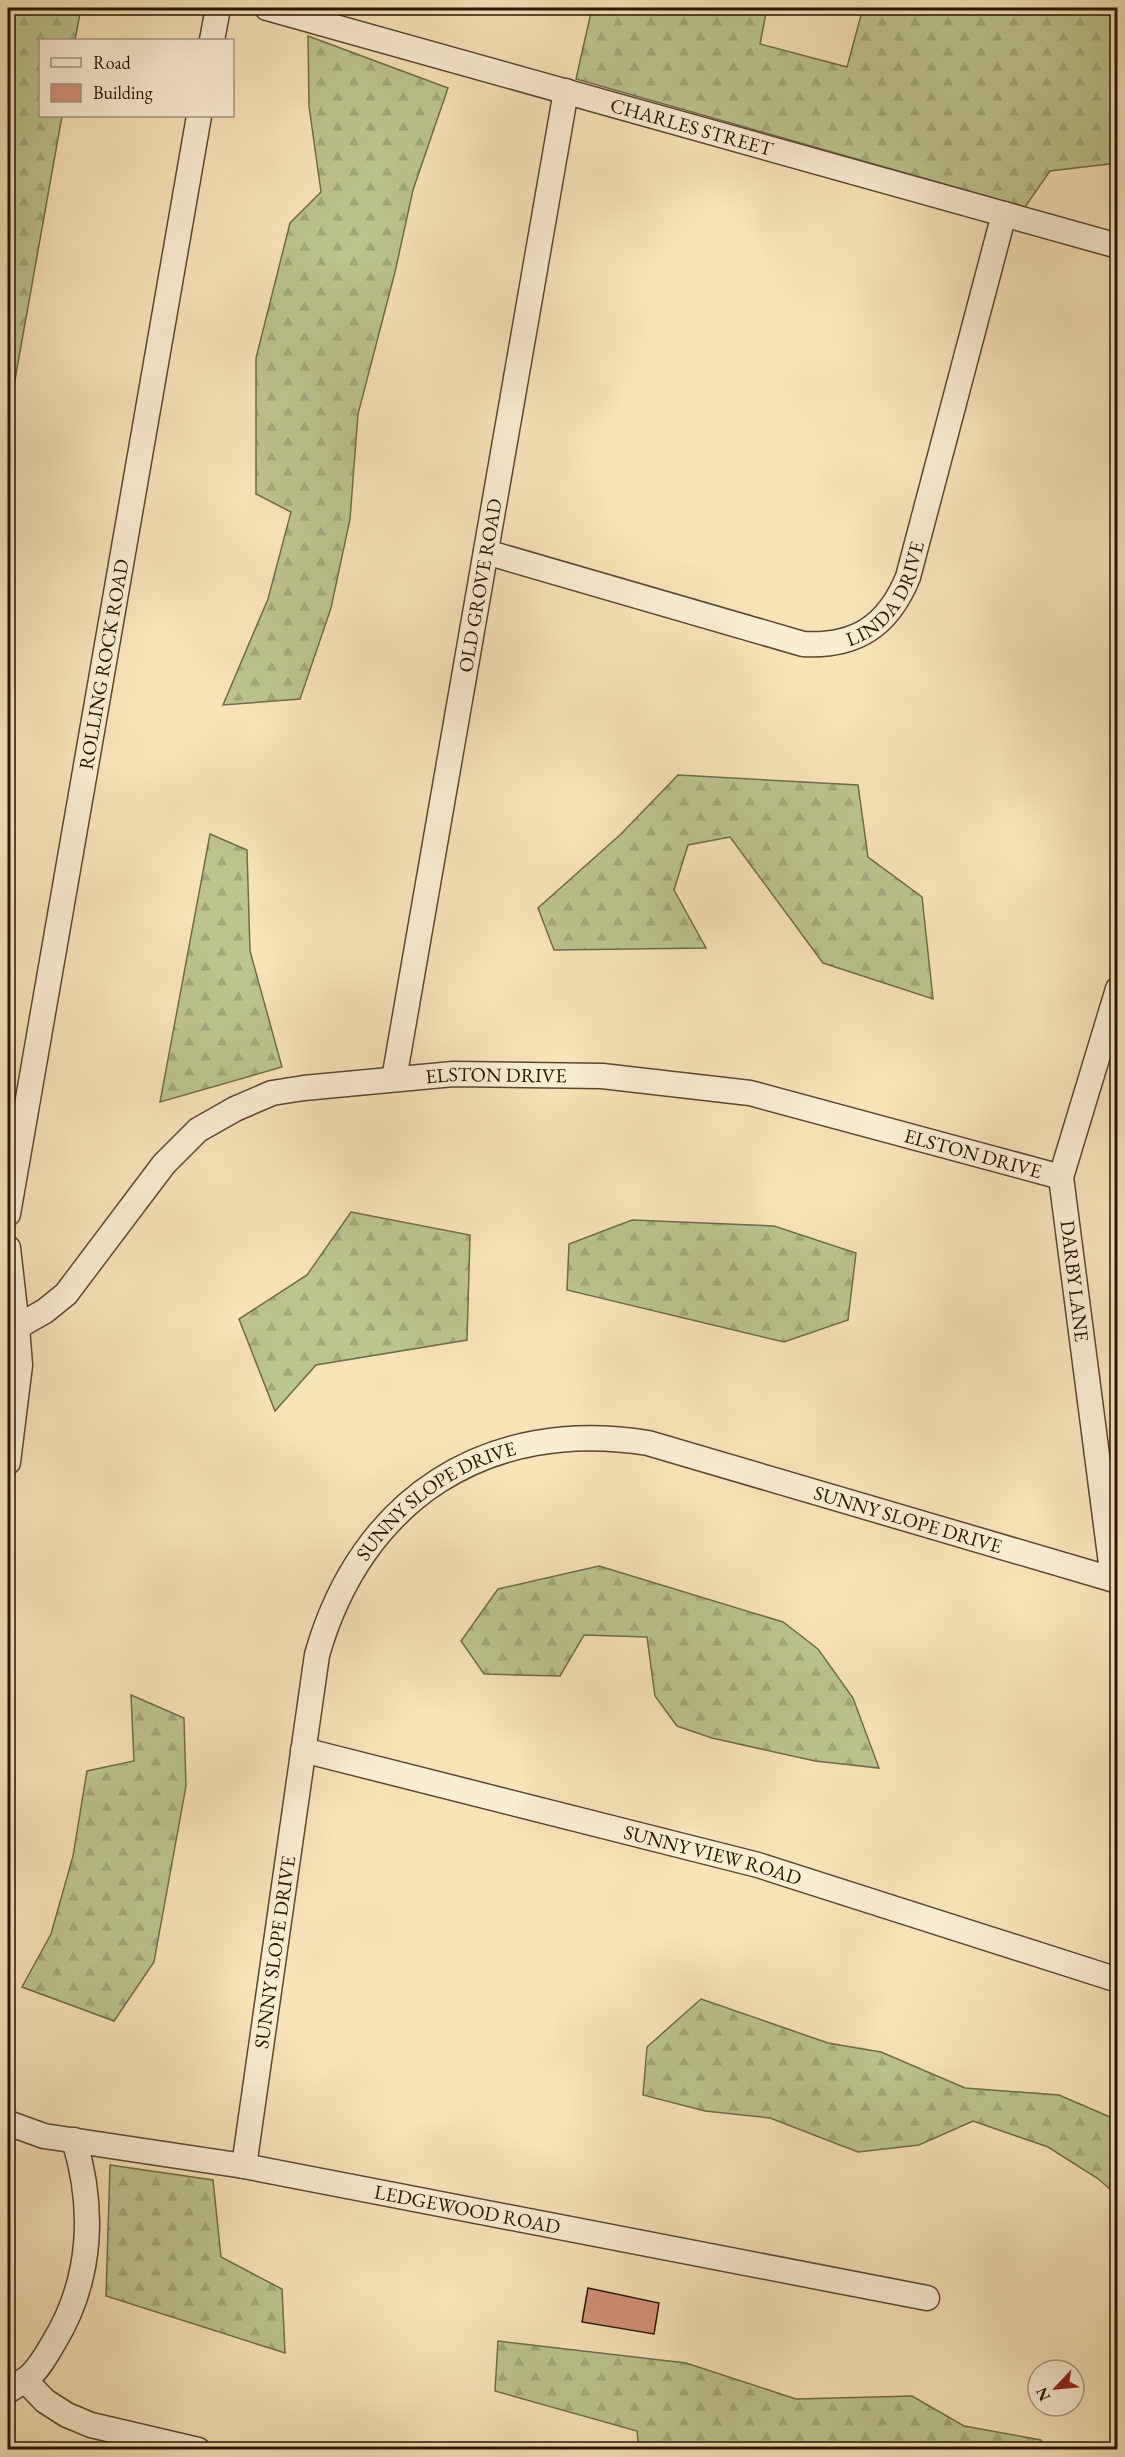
<svg xmlns="http://www.w3.org/2000/svg" width="1125" height="2457" viewBox="0 0 1125 2457" font-family="'EB Garamond',serif">
<style>
.forest{fill:url(#forest-firs);stroke:#706c49;stroke-width:1.5}
.building{fill:#d5917b;stroke:#251503;stroke-width:1.5}
.lines{fill:none;stroke-linecap:round;stroke-linejoin:round}
.minor-casing{stroke:#5a4830;stroke-width:27}
.minor{stroke:#faedd1;stroke-width:24}
.labels{text-anchor:middle;dominant-baseline:central;stroke-width:4.5;stroke-linejoin:round;paint-order:stroke}
.street-label{font-size:20px;fill:#251503;stroke:#faedd1}
</style>
<defs>
<pattern id="forest-firs" width="22" height="20" patternUnits="userSpaceOnUse" patternTransform="scale(1.5)"><rect width="22" height="20" fill="#bcc48f"/><path d="M5 1l3.5 6h-7zM16 11l3.5 6h-7z" fill="#a1a87a"/></pattern>
</defs>
<rect width="100%" height="100%" fill="#f7e3b8"/>
<filter id="stains"><feTurbulence type="fractalNoise" baseFrequency=".00333" numOctaves="4"/><feColorMatrix values="0 0 0 0 .2 0 0 0 0 .09 0 0 0 0 .02 0 0 0 .5 -.17"/></filter>
<radialGradient id="worn" r=".72"><stop offset=".6" stop-color="#630" stop-opacity="0"/><stop offset="1" stop-color="#630" stop-opacity=".3"/></radialGradient>
<g class="forest">
<path d="M8,8h73l-6,32h-35v76h22l-54,303z"/>
<path d="M592,8h175l-7,36 87,23 16,-59h254v155l-67,8 -25,36 -449,-128z"/>
<path d="M308,36l140,52 -35,102 -18,82 -37,142 -8,105 -19,89 -31,91 -77,6 45,-106 23,-87 -35,-18v-136l34,-135 31,-31 -12,-86z"/>
<path d="M678,775l180,10 10,72 54,40 11,102 -110,-36 -93,-126 -42,8 -14,45 32,58 -152,2 -16,-42 83,-74z"/>
<path d="M210,834l37,16 3,101 32,116 -122,35z"/>
<path d="M351,1212l119,23 -3,105 -151,25 -41,46 -36,-92 68,-44z"/>
<path d="M632,1220l142,6 82,27 -8,67 -64,22 -217,-52 2,-46z"/>
<path d="M599,1566l184,56 35,27 35,49 26,70 -64,-7 -103,-23 -35,-12 -22,-30 -8,-59 -63,-2 -24,41 -76,-2 -23,-33 37,-52z"/>
<path d="M131,1695l53,23 2,68 -32,176 -40,59 -92,-34 29,-53 22,-78 14,-85 47,-10z"/>
<path d="M701,1999l127,44 53,9 84,36 94,7 58,25v75l-20,-17 -49,-31 -75,-26 -54,24 -61,7 -88,-34 -65,-7 -62,-16 4,-48z"/>
<path d="M110,2165l103,15 8,77 61,32 3,64 -179,-57z"/>
<path d="M498,2341l188,22 110,36 116,-3 52,30 77,14 4,9h-406l-2,-18 -142,-40z"/>
</g>
<path class="building" d="M588,2288l71,15 -5,31 -72,-12z"/>
<g class="lines">
<g class="minor-casing">
<g id="minor">
<path id="s1" d="M267,8l851,238"/>
<path d="M212,40l6,-32"/>
<path id="s2" d="M486,552l317,92c53,3 85,-18 105,-67l96,-363"/>
<path id="s3" d="M394,1079l172,-988"/>
<path id="s4" d="M8,1214l191,-1098"/>
<path d="M8,1248l9,79 3,38 -12,97"/>
<path id="s5" d="M17,1327l28,-16 21,-17 98,-130 34,-34 37,-21 37,-16 32,-5 149,-14 149,2 148,17 311,84"/>
<path d="M1113,1579l-52,-402 57,-188"/>
<path id="s6" d="M303,1750l455,115 360,115"/>
<path id="s7" d="M8,2123l36,13 200,30 683,132"/>
<path id="s8" d="M244,2166l73,-511c44,-156 170,-238 331,-212l470,138"/>
<path d="M25,2380l20,21 22,14 24,10 107,25"/>
<path d="M8,2391c7,-5 16,-9 22,-15 10,-9 17,-22 24,-34 38,-62 41,-134 20,-202"/>
</g>
</g>
<use href="#minor" class="minor"/>
</g>
<g class="labels">
<g class="street-label">
<text stroke="none"><textPath href="#s1" startOffset="441">CHARLES STREET</textPath></text>
<text stroke="none"><textPath href="#s3" startOffset="501">OLD GROVE ROAD</textPath></text>
<text stroke="none"><textPath href="#s2" startOffset="438">LINDA DRIVE</textPath></text>
<text stroke="none"><textPath href="#s4" startOffset="558">ROLLING ROCK ROAD</textPath></text>
<text stroke="none"><textPath href="#s5" startOffset="578">ELSTON DRIVE</textPath></text>
<text stroke="none"><textPath href="#s5" startOffset="1064">ELSTON DRIVE</textPath></text>
<text transform="translate(1075 1281) rotate(83)">DARBY LANE</text>
<text stroke="none"><textPath href="#s8" startOffset="720">SUNNY SLOPE DRIVE</textPath></text>
<text stroke="none"><textPath href="#s8" startOffset="1222">SUNNY SLOPE DRIVE</textPath></text>
<text stroke="none"><textPath href="#s6" startOffset="423">SUNNY VIEW ROAD</textPath></text>
<text stroke="none"><textPath href="#s8" startOffset="216">SUNNY SLOPE DRIVE</textPath></text>
<text stroke="none"><textPath href="#s7" startOffset="468">LEDGEWOOD ROAD</textPath></text>
</g>
</g>
<rect width="1125" height="2457" fill="none" stroke="#f7e3b8" stroke-width="30"/>
<rect x="9" y="9" width="1107" height="2439" fill="none" stroke="#251503" stroke-width="3"/>
<rect x="15" y="15" width="1095" height="2427" fill="none" stroke="#251503" stroke-width="1.5"/>
<rect x="39" y="39" width="195" height="78" fill="#faedd1" stroke="#a5977f" stroke-width="1.5"/>
<rect x="51" y="58" width="30" height="9" fill="#faedd1" stroke="#a5977f" stroke-width="1.5"/>
<text x="93" y="69" font-size="18" fill="#251503">Road</text>
<rect x="51" y="84" width="30" height="18" fill="#d5917b" stroke="#a5977f" stroke-width="1.5"/>
<text x="93" y="99" font-size="18" fill="#251503">Building</text>
<g transform="translate(1056 2388) rotate(244)"><circle r="28" fill="#faedd1" stroke="#a5977f" stroke-width="1.5"/>
<path d="M0-4.5L10 22L0 15L-10 22Z" fill="#8f2418"/>
<text y="-9" font-size="16" font-weight="bold" text-anchor="middle" fill="#251503">N</text>
</g>
<rect width="100%" height="100%" filter="url(#stains)"/>
<rect width="100%" height="100%" fill="url(#worn)"/>
</svg>
